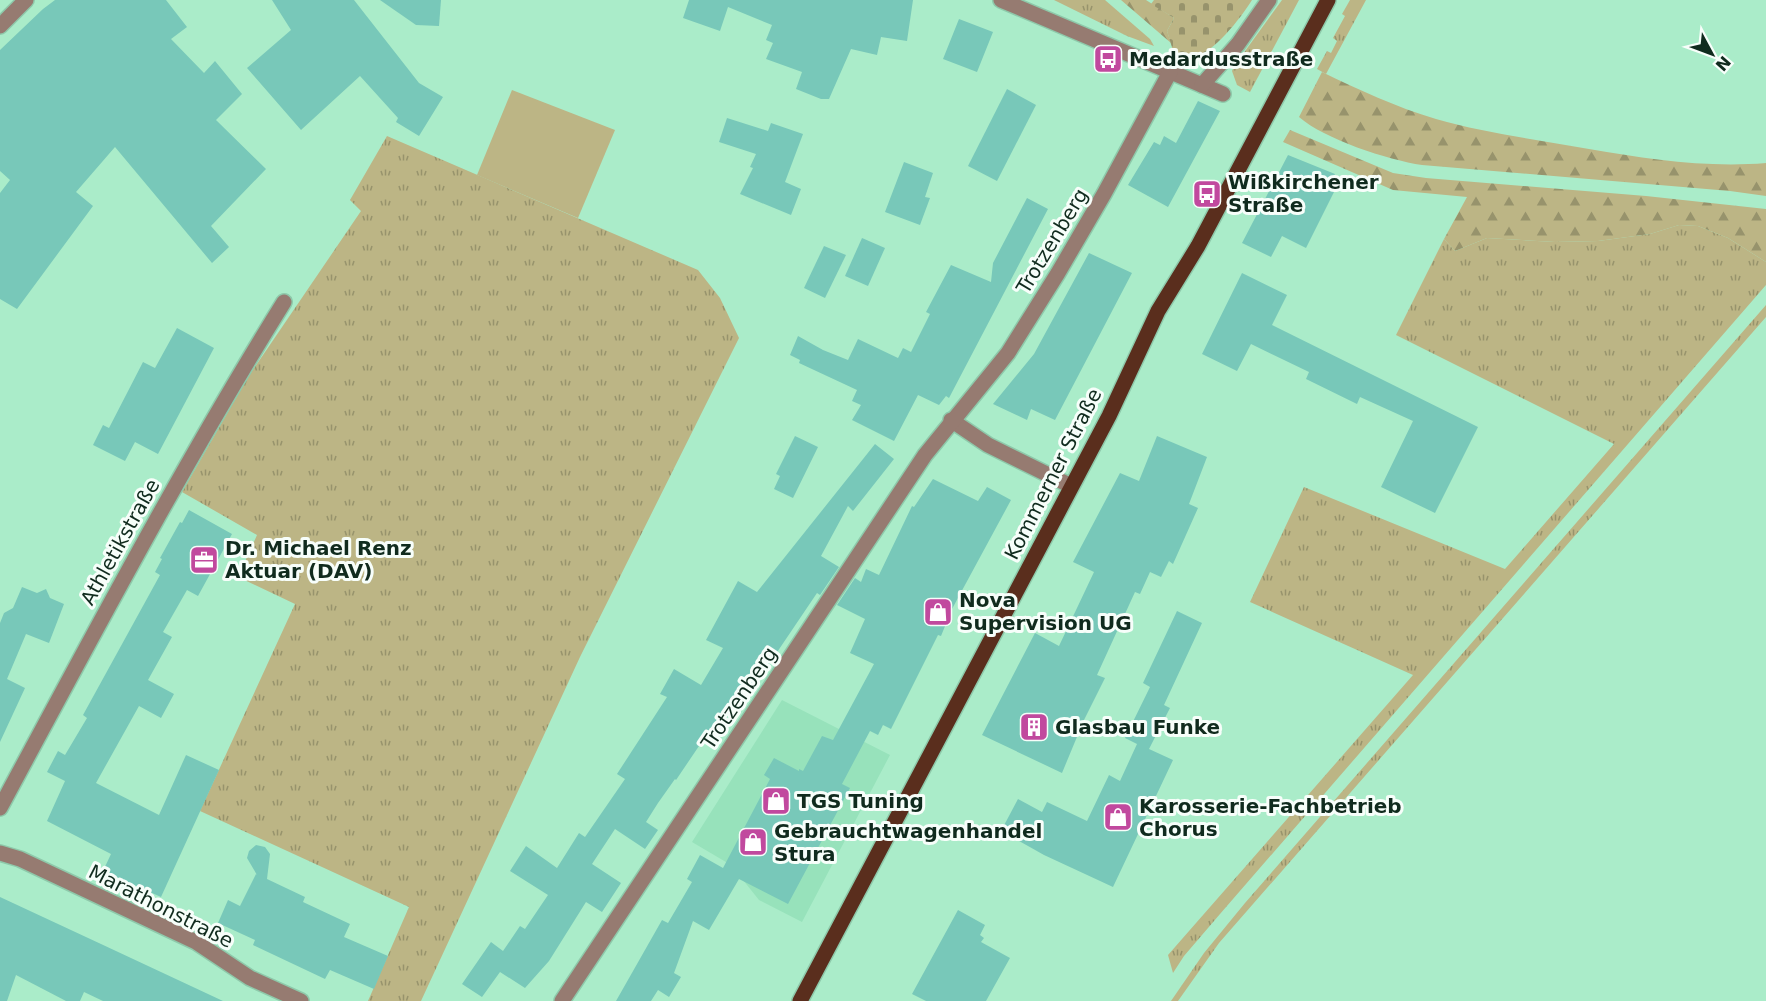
<svg xmlns="http://www.w3.org/2000/svg" width="1766" height="1001" viewBox="0 0 1766 1001" font-family="'DejaVu Sans',sans-serif">
<style>
.built{fill:#97e2bb}
.grass{fill:url(#grass-tufts)}
.forest{fill:url(#forest-firs)}
.cemetery{fill:url(#cemetery-stones)}
.park{fill:#bcb585}
.building{fill:#78c8b9}
.lines{fill:none;stroke-linecap:round;stroke-linejoin:round}
.minor-casing{stroke:#8ec9aa;stroke-width:18}
.major-casing{stroke:#8ec9aa;stroke-width:18}
.minor{stroke:#967b71;stroke-width:15}
.major{stroke:#5a2e1d;stroke-width:15}
.labels{text-anchor:middle;dominant-baseline:central;stroke-width:6;stroke-linejoin:round;paint-order:stroke}
.poi-label{font-size:20px;font-weight:bold;fill:#102b1e;stroke:#f7fefa;text-anchor:start}
.street-label{font-size:20px;fill:#102b1e;stroke:#f7fefa}
</style>
<defs>
<pattern id="grass-tufts" width="24" height="20" patternUnits="userSpaceOnUse" patternTransform="scale(1.5)"><rect width="24" height="20" fill="#bcb585"/><path d="M3 7l-1-3M5 7V3M7 7l1-3M15 17l-1-3M17 17v-4M19 17l1-3" fill="none" stroke="#97936c"/></pattern>
<pattern id="forest-firs" width="22" height="20" patternUnits="userSpaceOnUse" patternTransform="scale(1.5)"><rect width="22" height="20" fill="#bcb585"/><path d="M5 1l3.5 6h-7zM16 11l3.5 6h-7z" fill="#97936c"/></pattern>
<pattern id="cemetery-stones" width="16" height="16" patternUnits="userSpaceOnUse" patternTransform="scale(1.5)"><rect width="16" height="16" fill="#bcb585"/><path d="M2 7V4a2 2 0 0 1 4 0v3zM10 15v-3a2 2 0 0 1 4 0v3z" fill="#97936c"/></pattern>
</defs>
<rect width="100%" height="100%" fill="#aaecc9"/>
<path class="built" d="M782,700l108,55 -88,167 -43,-22 -28,-35 -39,-23z"/>
<g class="grass">
<path d="M1054,0h51l45,39 4,7 -27,-10z"/>
<path d="M1282,0h17l-49,92 -13,-7 -5,-14 3,-6z"/>
<path d="M1350,0h16l-40,74 -9,-5 10,-18 4,2 6,-12 -4,-3 12,-22 -3,-2z"/>
<path d="M387,136l311,134 22,28 19,40 -159,319 -159,344h-53l41,-94 -209,-96 95,-207 -57,-27 19,-42 -75,-43 66,-115 113,-166 -11,-11z"/>
<path d="M1679,225l19,1 30,12 38,24v23l-546,629 -36,42 -11,17 -5,-18 245,-280 -163,-73 54,-115 201,82 109,-125 -218,-109 48,-96 11,12 32,-13 68,4 43,-1 52,-7z"/>
<path d="M1766,305v12l-547,626 -41,58h-7l33,-48 41,-50z"/>
</g>
<g class="forest">
<path d="M1121,0h25l28,18 -7,13 4,12z"/>
<path d="M1322,72c37,18 74,35 114,47 49,14 102,21 153,30 59,10 117,19 177,14v33l-36,-5 -308,-26c-34,-5 -98,-26 -123,-48z"/>
<path d="M1290,130l103,43 33,5 220,18 120,13v53l-38,-24 -30,-12 -19,-1 -29,9 -52,7 -43,1 -68,-4 -32,13 -11,-12 23,-42 -74,-7 -110,-48z"/>
</g>
<path class="cemetery" d="M1154,0h98c-12,19 -38,53 -60,58 -6,2 -13,-1 -18,-4l-7,-23 7,-13 -23,-14z"/>
<path class="park" d="M512,90l103,40 -37,88 -101,-43z"/>
<g class="building">
<path d="M55,0h111l21,27 -16,12 33,34 11,-12 27,33 -26,26 50,49 -55,57 18,21 -17,16 -97,-116 -39,45 17,14 -76,103 -17,-10v-106l10,-13 -10,-9v-121l43,-41z"/>
<path d="M272,0h82l65,83 24,14 -24,39 -23,-14 2,-4 -38,-42 -59,54 -54,-62 44,-38z"/>
<path d="M380,0h61l-2,26 -23,-1z"/>
<path d="M689,0h224l-6,41 -26,-4 -4,18 -26,-6 -22,50h-8l-25,-10 6,-17 -36,-13 7,-16 -7,-3 6,-15 -44,-18 -8,24 -37,-13z"/>
<path d="M959,19l34,13 -16,40 -34,-13z"/>
<path d="M1007,89l29,16 -39,76 -29,-15z"/>
<path d="M1198,101l22,10 -52,96 -40,-22 26,-43 6,3 4,-9 12,7z"/>
<path d="M727,118l41,13 3,-8 32,11 -18,48 16,7 -10,26 -51,-21 13,-26 -3,-1 6,-13 -37,-12z"/>
<path d="M1288,155l47,19 -7,15 6,3 -28,56 -24,-12 -11,21 -29,-14z"/>
<path d="M904,162l29,11 -8,24 5,1 -10,27 -35,-13z"/>
<path d="M1027,198l21,11 -99,189 -3,-2 -7,9 -21,-10 -24,46 -42,-21 9,-15 -9,-4 5,-11 -58,-27 1,-3 -10,-5 8,-19 25,14 25,10 10,-21 40,19 5,-10 8,4 19,-38 -4,-2 25,-47 40,17 2,-19z"/>
<path d="M862,238l23,10 -17,38 -23,-10z"/>
<path d="M824,246l22,9 -21,43 -21,-10z"/>
<path d="M1089,253l43,20 -77,147 -24,-11 -4,11 -34,-16 41,-50z"/>
<path d="M1242,273l45,22 -15,30 206,102 -43,86 -54,-26 32,-66 -53,-24 -3,7 -51,-25 3,-7 -58,-28 -14,27 -35,-17z"/>
<path d="M177,328l37,20 -56,106 -23,-12 -10,19 -32,-16 10,-20 6,3 34,-66 12,6z"/>
<path d="M795,436l23,11 -25,51 -19,-9 6,-13 -4,-2z"/>
<path d="M1157,436l50,21 -18,47 9,4 -25,56 -4,-3 -8,16 -11,-5 -10,22 -5,-2 -38,83 8,3 -21,42 -22,53 -80,-38 53,-102 24,13 35,-74 -21,-10 47,-89 19,8z"/>
<path d="M875,444l19,15 -41,52 -5,-5 -27,50 18,11 -19,28 -3,-2 -83,123 -10,-7 -48,71 -1,-1 -17,24 -12,19 12,8 -13,19 -30,-20 -23,35 29,19 -19,29 -16,-10 -37,59 -24,27 -25,-16 -18,25 -20,-13 29,-42 12,9 17,-25 5,3 23,-34 -38,-24 16,-25 31,22 22,-35 6,4 40,-58 -8,-5 50,-77 -7,-3 14,-25 27,16 22,-37 -17,-8 32,-59 19,11z"/>
<path d="M933,479l45,22 9,-14 24,13 -59,109 -11,27 -3,-1 -47,94 -8,-4 -5,10 -8,-4 -28,53 8,4 -62,116 -49,-25 -30,51 -16,-9 -19,52 7,4 -12,20 -11,-7 -7,11h-35l46,-81 6,3 24,-41 -5,-3 13,-24 23,13 47,-89 -6,-4 10,-17 25,13v-2l4,2 19,-35 11,4 41,-76 -24,-11 15,-34 -28,-14 18,-27 6,4 5,-13 13,6 33,-69 2,1z"/>
<path d="M189,510l43,24 -34,62 -11,-6 -24,42 9,5 -24,43 26,14 -13,24 -22,-12 -43,77 63,32 27,-60 33,15 -58,127 -58,-26 8,-17 -64,-33 18,-40 -18,-9 11,-21 7,4 22,-37 -4,-3 77,-140 -5,-3 7,-13 -2,-1 20,-36 2,1z"/>
<path d="M22,587l15,6 9,-4 4,9 14,6 -15,39 -23,-9 -19,45 18,9 -25,54v-119l4,-10 9,-5z"/>
<path d="M1177,611l25,12 -38,82 6,3 -21,41 24,11 -60,127 -69,-32 -43,-24 17,-32 24,13 5,-10 40,19 22,-46 11,6 17,-37 -12,-6 25,-51 -7,-4z"/>
<path d="M256,845l9,2 5,7 -3,25 38,18 -2,5 47,22 -6,13 44,19 -14,33 -44,-19 -5,9 -72,-34 2,-5 -37,-17 10,-23 12,6 16,-32 1,1 -10,-17 2,-7z"/>
<path d="M0,897l101,47 122,57h-120l-19,-9 -4,9h-14l-50,-26 -9,26h-7z"/>
<path d="M958,910l27,15 -5,10 4,3 -3,4 29,16 -24,43h-60l-14,-7z"/>
</g>
<g class="lines">
<g class="minor-casing">
<g id="minor">
<path d="M1001,0l222,94"/>
<path d="M0,26l26,-26"/>
<path d="M1202,85l36,-41 31,-44"/>
<path d="M951,420l37,25 83,41"/>
<path d="M0,808c92,-171 182,-342 284,-506"/>
<path d="M0,853l20,6 176,83 54,36 51,23"/>
<path d="M562,1001l363,-546 83,-102 50,-80 46,-79 66,-122"/>
</g>
</g>
<g class="major-casing">
<path id="major" d="M800,1001l309,-585 49,-105 40,-65 130,-246"/>
</g>
<use href="#minor" class="minor"/>
<use href="#major" class="major"/>
</g>
<defs>
<g id="bus-square" transform="scale(1.5)"><rect x="-9" y="-9" width="18" height="18" rx="4" fill="#c1499e" stroke="#f7fefa"/><path d="M-5-6H5V4H4V6H2V4H-2V6H-4V4H-5ZM-3.5-4V0h7V-4ZM-3.5 1.2v1.5H-2V1.2ZM2 1.2v1.5H3.5V1.2Z" fill="#fff"/></g>
<g id="office-square" transform="scale(1.5)"><rect x="-9" y="-9" width="18" height="18" rx="4" fill="#c1499e" stroke="#f7fefa"/><path d="M-6-3h4V-5.5h4V-3h4V5H-6ZM-1-4.5V-3h2v-1.5ZM-6 0V1H6V0Z" fill="#fff"/></g>
<g id="shop-square" transform="scale(1.5)"><rect x="-9" y="-9" width="18" height="18" rx="4" fill="#c1499e" stroke="#f7fefa"/><path d="M-5-2.5h2.3a2.7 3.5 0 0 1 5.4 0H5L5.5 6h-11ZM-1.5-2.5h3a1.5 2.3 0 0 0-3 0Z" fill="#fff"/></g>
<g id="building-square" transform="scale(1.5)"><rect x="-9" y="-9" width="18" height="18" rx="4" fill="#c1499e" stroke="#f7fefa"/><path d="M-4-6H4V6H1V3H-1V6H-4ZM-2.5-4.3h1.7v1.8h-1.7ZM.8-4.3h1.7v1.8H.8ZM-2.5-1h1.7V.8h-1.7ZM.8-1h1.7V.8H.8Z" fill="#fff"/></g>
</defs>
<g fill-rule="evenodd">
<use href="#bus-square" x="1108" y="59"/>
<use href="#bus-square" x="1207" y="194"/>
<use href="#office-square" x="204" y="560"/>
<use href="#shop-square" x="938" y="612"/>
<use href="#building-square" x="1034" y="727"/>
<use href="#shop-square" x="776" y="801"/>
<use href="#shop-square" x="1118" y="817"/>
<use href="#shop-square" x="753" y="842"/>
</g>
<g class="labels">
<g class="poi-label">
<text x="1129" y="59">Medardusstraße</text>
<text x="1228" y="182">Wißkirchener<tspan x="1228" dy="23">Straße</tspan></text>
<text x="225" y="548">Dr. Michael Renz<tspan x="225" dy="23">Aktuar (DAV)</tspan></text>
<text x="959" y="600">Nova<tspan x="959" dy="23">Supervision UG</tspan></text>
<text x="1055" y="727">Glasbau Funke</text>
<text x="797" y="801">TGS Tuning</text>
<text x="1139" y="806">Karosserie-Fachbetrieb<tspan x="1139" dy="23">Chorus</tspan></text>
<text x="774" y="831">Gebrauchtwagenhandel<tspan x="774" dy="23">Stura</tspan></text>
</g>
<g class="street-label">
<text transform="translate(1052 241) rotate(-59)">Trotzenberg</text>
<text transform="translate(1053 474) rotate(-63)">Kommerner Straße</text>
<text transform="translate(120 542) rotate(-61)">Athletikstraße</text>
<text transform="translate(739 698) rotate(-56)">Trotzenberg</text>
<text transform="translate(161 906) rotate(27)">Marathonstraße</text>
</g>
</g>
<g transform="translate(1712 54) rotate(131)" stroke="#f7fefa" stroke-width="4.5" paint-order="stroke">
<path d="M0-4.5L10 22L0 15L-10 22Z" fill="#102b1e"/>
<text y="-9" font-size="16" font-weight="bold" text-anchor="middle" fill="#102b1e">N</text>
</g>
</svg>
